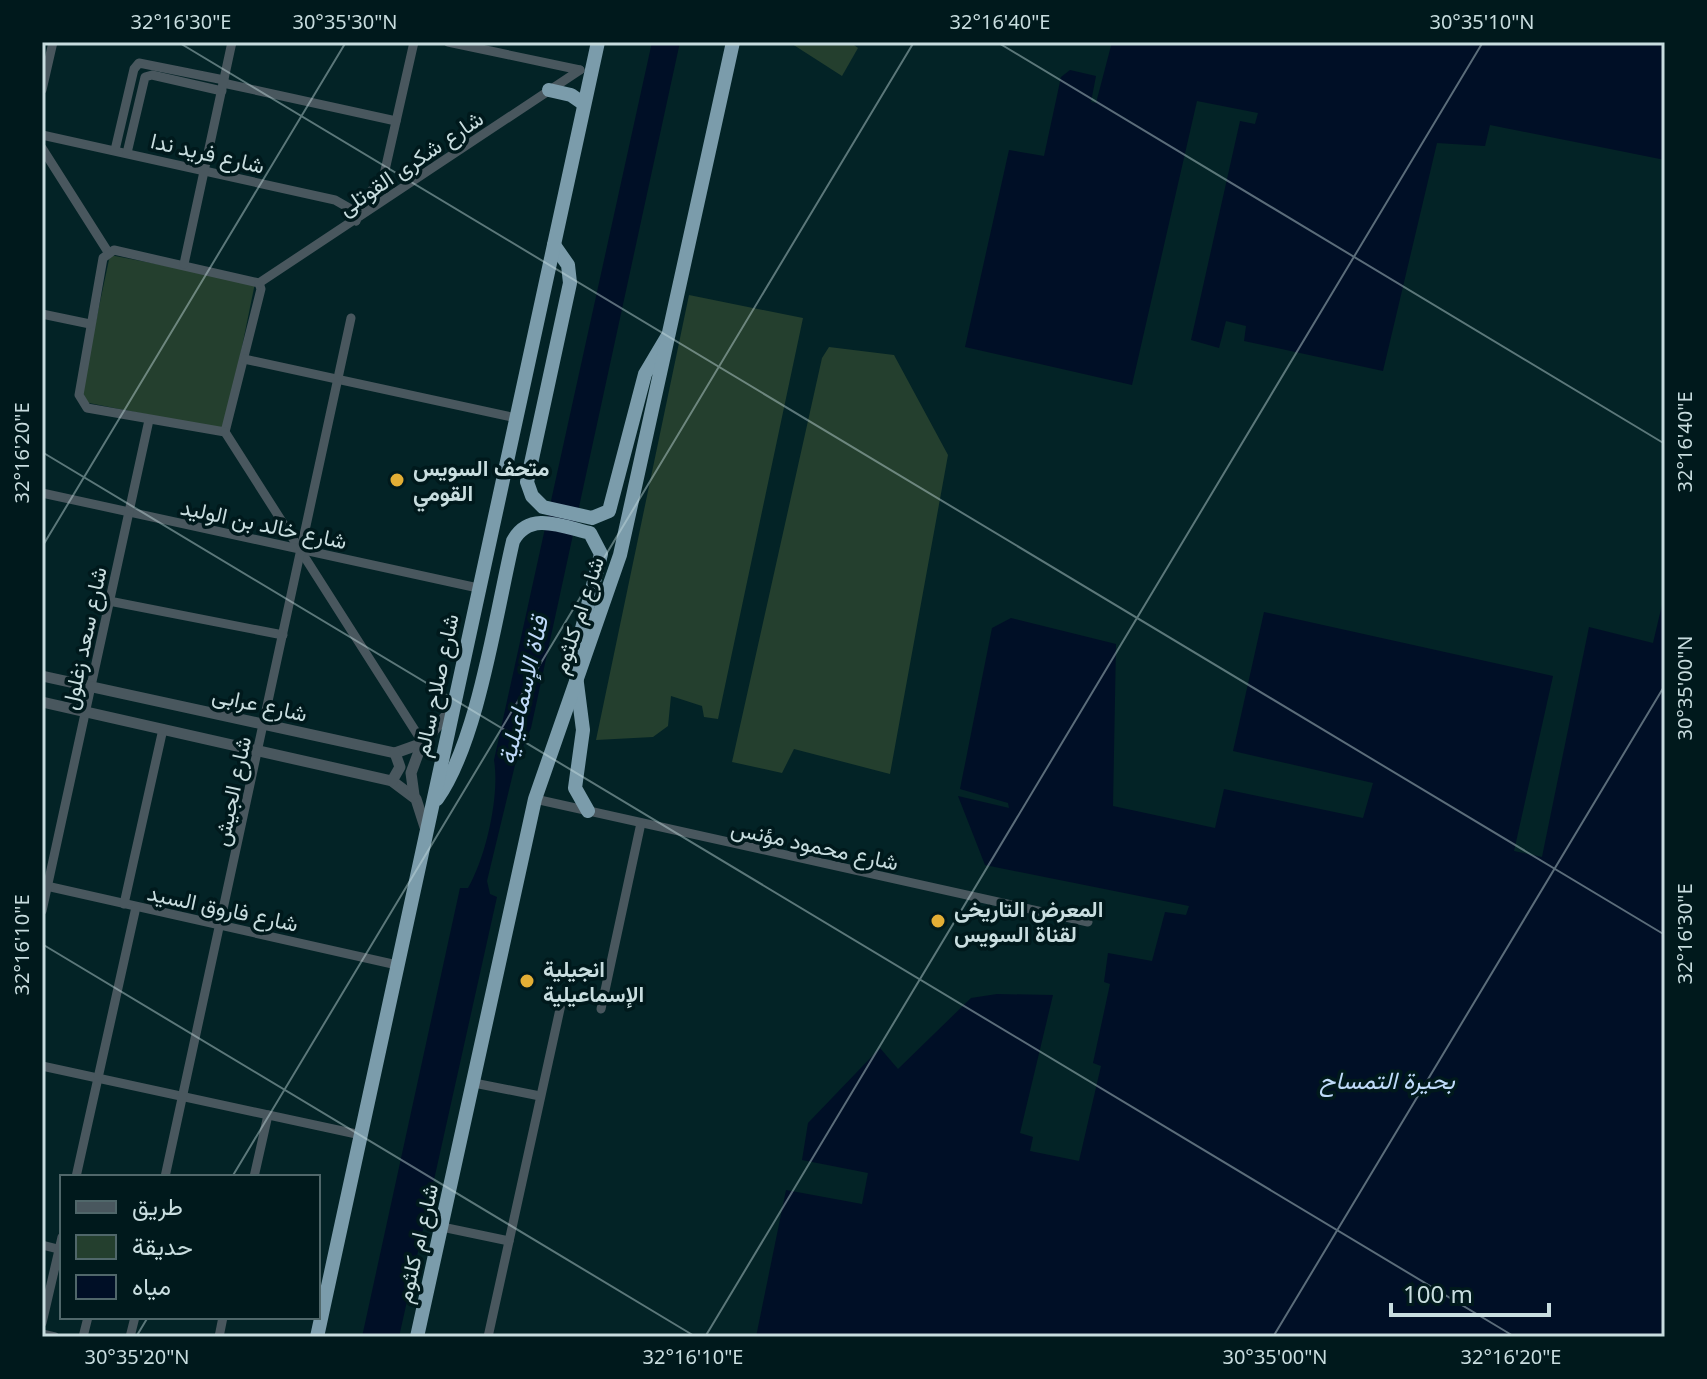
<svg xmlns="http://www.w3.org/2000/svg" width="1707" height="1379" viewBox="0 0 1707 1379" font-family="'Noto Sans',Vazirmatn,sans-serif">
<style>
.green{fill:#243f2e}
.water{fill:#000f26}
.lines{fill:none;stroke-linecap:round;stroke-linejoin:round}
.minor{stroke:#49575e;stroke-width:9}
.tertiary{stroke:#49575e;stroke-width:11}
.trunk{stroke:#7b9cab;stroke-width:14}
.ticks{fill:none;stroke:#c8dddf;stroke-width:2;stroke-opacity:0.45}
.poi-dot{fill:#e3ae35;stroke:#00191c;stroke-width:3}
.labels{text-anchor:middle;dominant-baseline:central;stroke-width:7;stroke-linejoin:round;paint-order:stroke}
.street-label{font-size:22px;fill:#c8dddf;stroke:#00191c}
.poi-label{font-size:22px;font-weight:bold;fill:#c8dddf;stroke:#00191c;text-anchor:start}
.water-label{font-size:24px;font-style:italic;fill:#bfdaf9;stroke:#00191c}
.neatline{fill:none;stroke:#c8dddf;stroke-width:3}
.ticks-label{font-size:20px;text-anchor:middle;fill:#c8dddf}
</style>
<rect width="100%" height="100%" fill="#032326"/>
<g class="green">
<path d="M789,42h61l8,6 -16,28z"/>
<path d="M110,255l145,28 -30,147 -146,-29z"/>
<path d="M689,295l114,23 -85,401 -14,-2 -2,-11 -31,-10 -3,30 -15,11 -57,3z"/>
<path d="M829,347l65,8 54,100 -58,319 -96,-25 -12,24 -50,-11 90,-404z"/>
</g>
<g class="water">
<path d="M652,42h28l-149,686 -16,37 -28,116 3,13 7,3 -98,440h-37l98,-449h8c18,-31 32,-93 26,-128z"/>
<path d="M1112,42h553v118l-175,-35 -5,21 -48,-3 -54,228 -139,-30 2,-15 -20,-5 -7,27 -28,-8 49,-219 15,3 3,-11 -61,-12 -65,284 -167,-38 44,-197 35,6 17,-79 9,-7 26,6 -5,26 5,1z"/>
<path d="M1665,592v745h-909l30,-147 76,14 6,-31 -66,-13 6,-37 72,-75 18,21 73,-71 26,-4 56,1 -33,138 13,4 -3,14 49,10 22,-95 -8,-3 17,-79 -6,-2 4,-29 44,8 13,-49 21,3 3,-9 -204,-41 -27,-69 51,12 -1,-5 -48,-14 32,-161 19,-10 105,26 -3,162 102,22 9,-39 139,29 10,-35 -140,-32 31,-139 289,64 -39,175 28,6 47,-230 64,16z"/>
</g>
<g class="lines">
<g class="minor">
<path d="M448,42l132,28"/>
<path d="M223,83l173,38"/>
<path d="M42,90l11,-48"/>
<path d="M42,135l293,65 14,8 7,13"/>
<path d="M42,148l66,104"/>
<path d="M115,150l19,-81 5,-6 85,17"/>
<path d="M127,153l18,-76 7,-2 70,16"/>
<path d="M356,221l5,-20 22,-22 31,-137"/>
<path d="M114,250l145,33 2,6 -36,143 -138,-24 -8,-13 24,-137z"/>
<path d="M184,264l48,-222"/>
<path d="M259,283l321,-213"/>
<path d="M42,314l48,10"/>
<path d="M244,359l272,59"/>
<path d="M225,432l198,311"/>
<path d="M42,493l436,95"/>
<path d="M109,601l174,34"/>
<path d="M535,799l553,123"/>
<path d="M42,885l355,80"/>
<path d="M124,904l39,-175"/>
<path d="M42,911l107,-491"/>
<path d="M601,1009l40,-186"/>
<path d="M42,1066l319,69"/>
<path d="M474,1083l66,13"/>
<path d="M76,1177l60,-270"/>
<path d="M165,1177l186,-859"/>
<path d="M254,1177l14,-62"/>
<path d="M442,1227l67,14"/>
<path d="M42,1245l20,5"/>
<path d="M42,1323l20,-86"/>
<path d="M42,1334l13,3"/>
<path d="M83,1337l5,-20"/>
<path d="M130,1337l5,-20"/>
<path d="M219,1337l4,-20"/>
<path d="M488,1337l74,-337"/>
</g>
<g class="tertiary">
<path d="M42,676l353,77 28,-10 27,-32"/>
<path d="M42,702l350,79 24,18 9,28"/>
<path d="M392,781l8,-14 -5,-14"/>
<path d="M414,795l-3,-22 10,-27"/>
</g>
<g class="trunk">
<path d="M549,90l22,5 13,9"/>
<path d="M554,245l14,20 2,18 -43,199 5,14 11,11 49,11 17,-7 36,-137 22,-37"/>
<path d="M437,799c41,-58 59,-186 76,-258 16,-31 51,-14 77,-8l11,21 -27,106 9,70 -8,58 13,23"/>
<path d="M317,1337l281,-1295"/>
<path d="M417,1337l118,-538 85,-244 113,-513"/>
</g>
</g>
<path class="ticks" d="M178,42l1487,893M997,42l668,402M42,452l1473,885M42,547l304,-505M42,944l654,393M232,1177l682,-1135M136,1337l12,-20M705,1337l778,-1295M1273,1337l392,-652"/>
<g class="poi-dot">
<circle cx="397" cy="480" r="8"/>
<circle cx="938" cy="921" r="8"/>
<circle cx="527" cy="981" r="8"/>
</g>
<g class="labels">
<g class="street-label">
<text transform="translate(208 152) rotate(13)">شارع فريد ندا</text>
<text transform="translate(410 162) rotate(-34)">شارع شكرى القوتلى</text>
<text transform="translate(264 523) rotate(12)">شارع خالد بن الوليد</text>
<text transform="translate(577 615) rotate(-72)">شارع ام كلثوم</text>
<text transform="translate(83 638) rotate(-78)">شارع سعد زغلول</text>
<text transform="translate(435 685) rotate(-78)">شارع صلاح سالم</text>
<text transform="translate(260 703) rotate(12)">شارع عرابى</text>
<text transform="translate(231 791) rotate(-78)">شارع الجيش</text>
<text transform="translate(815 844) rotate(12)">شارع محمود مؤنس</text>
<text transform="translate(223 907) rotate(12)">شارع فاروق السيد</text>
<text transform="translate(416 1243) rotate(-77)">شارع ام كلثوم</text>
</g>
<g class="poi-label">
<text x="413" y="467">متحف السويس<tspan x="413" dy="25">القومي</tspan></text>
<text x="954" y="908">المعرض التاريخى<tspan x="954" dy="25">لقناة السويس</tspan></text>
<text x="543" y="968">انجيلية<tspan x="543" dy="25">الإسماعيلية</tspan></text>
</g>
<g class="water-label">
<text transform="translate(522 690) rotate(-77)">قناة الإسماعيلية</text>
<text x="1387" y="1079">بحيرة التمساح</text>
</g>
</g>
<rect width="1707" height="1379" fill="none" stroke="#00191c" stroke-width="88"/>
<rect x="60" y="1175" width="260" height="144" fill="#00191c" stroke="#50676a" stroke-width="2"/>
<rect x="76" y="1201" width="40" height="12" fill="#49575e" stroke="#50676a" stroke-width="2"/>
<text x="132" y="1215" font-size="24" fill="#c8dddf">طريق</text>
<rect x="76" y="1235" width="40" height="24" fill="#243f2e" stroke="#50676a" stroke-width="2"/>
<text x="132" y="1255" font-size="24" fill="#c8dddf">حديقة</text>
<rect x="76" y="1275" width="40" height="24" fill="#000f26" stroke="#50676a" stroke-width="2"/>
<text x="132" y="1295" font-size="24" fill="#c8dddf">مياه</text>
<path d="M1391 1303v12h158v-12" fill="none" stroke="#c8dddf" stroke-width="4"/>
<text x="1403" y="1303" font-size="24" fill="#c8dddf" stroke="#00191c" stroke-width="6" paint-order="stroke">100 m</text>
<rect x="44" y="44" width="1619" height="1291" class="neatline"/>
<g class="ticks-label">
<text x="181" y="29">32°16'30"E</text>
<text x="345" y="29">30°35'30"N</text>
<text x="1000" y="29">32°16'40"E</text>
<text x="1482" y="29">30°35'10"N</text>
<text transform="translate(1685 442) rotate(-90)" y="7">32°16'40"E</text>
<text transform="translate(22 453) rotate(-90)" y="7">32°16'20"E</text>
<text transform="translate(1685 688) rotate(-90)" y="7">30°35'00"N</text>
<text transform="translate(1685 934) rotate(-90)" y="7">32°16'30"E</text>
<text transform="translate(22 945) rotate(-90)" y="7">32°16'10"E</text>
<text x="137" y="1364">30°35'20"N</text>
<text x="693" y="1364">32°16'10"E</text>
<text x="1275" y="1364">30°35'00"N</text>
<text x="1511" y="1364">32°16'20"E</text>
</g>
</svg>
